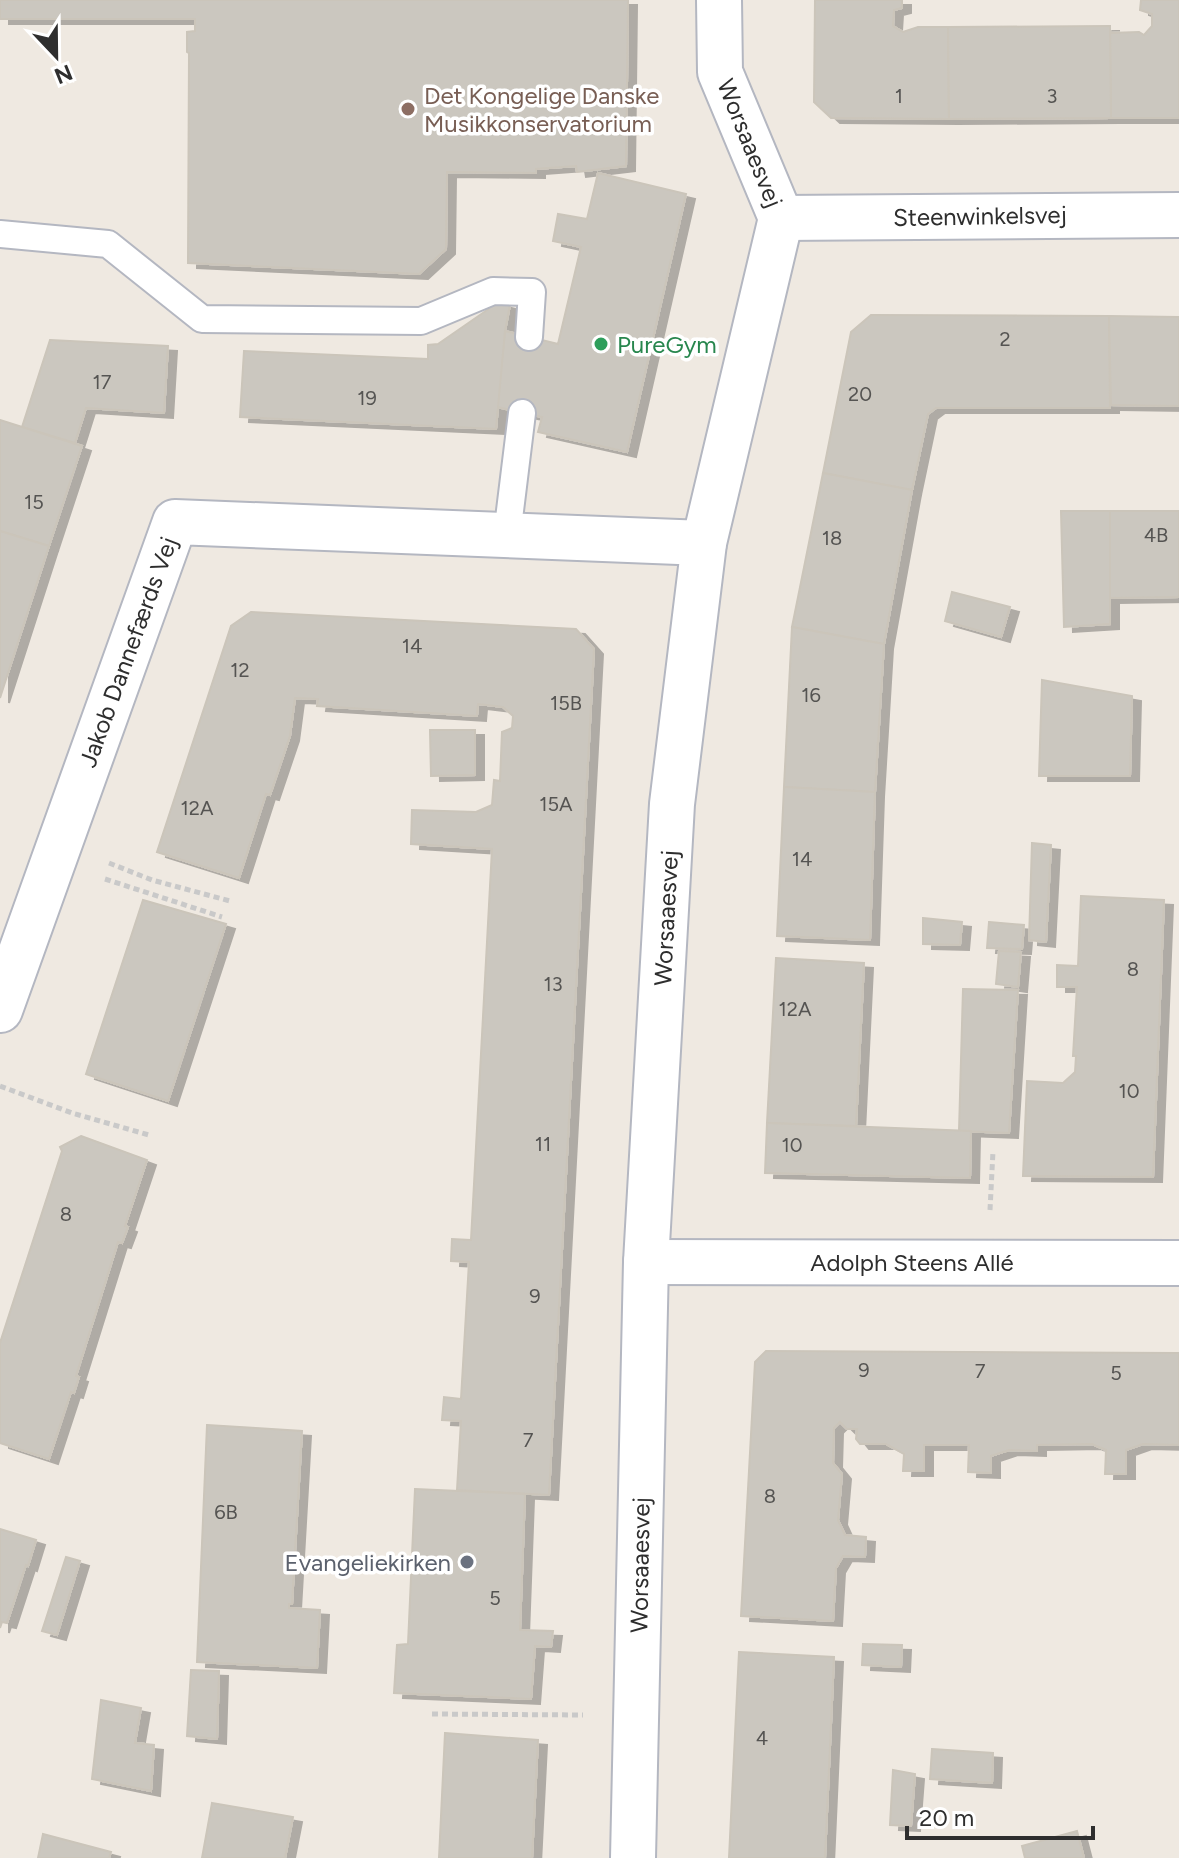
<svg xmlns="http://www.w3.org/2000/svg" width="1179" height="1858" viewBox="0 0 1179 1858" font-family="Figtree,sans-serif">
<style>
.building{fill:#cbc7bf;stroke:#cbc5ba;stroke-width:2;filter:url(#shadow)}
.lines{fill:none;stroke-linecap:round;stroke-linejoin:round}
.lane-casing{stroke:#b4b7c1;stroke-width:30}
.street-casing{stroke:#b4b7c1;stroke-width:48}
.path{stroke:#c9c9c9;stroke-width:5;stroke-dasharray:6 4;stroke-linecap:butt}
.lane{stroke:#fff;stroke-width:26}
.street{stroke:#fff;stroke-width:44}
.education-dot{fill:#8d6e63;stroke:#fff;stroke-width:3}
.leisure-dot{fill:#2e9e5b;stroke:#fff;stroke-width:3}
.worship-dot{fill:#6b7280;stroke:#fff;stroke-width:3}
.labels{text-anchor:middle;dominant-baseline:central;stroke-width:7;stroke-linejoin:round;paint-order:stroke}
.number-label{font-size:20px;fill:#555452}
.education-label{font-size:24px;fill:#785e54;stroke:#fff;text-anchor:start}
.street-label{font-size:24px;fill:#2e2e2e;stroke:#fff}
.leisure-label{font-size:24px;fill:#27864d;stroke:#fff;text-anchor:start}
.worship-label{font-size:24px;fill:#5b616d;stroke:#fff;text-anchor:end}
</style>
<defs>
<filter id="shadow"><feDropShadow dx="9" dy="5" stdDeviation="0" flood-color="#0004"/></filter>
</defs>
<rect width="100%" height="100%" fill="#efe9e1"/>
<g class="building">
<path d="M0,0h628l-2,166 -49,6 -1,-6 -40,3v4l-89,-1 -1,77 -27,25 -231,-11 1,-210 -2,-1v-20l8,-1v-12h-195z"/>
<path d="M815,0h87v8l-8,2 -1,16 10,6 15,-5h30l1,92 -118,-1 -17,-16z"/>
<path d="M1141,0h38v118h-68l-1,-85 29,-1 5,3 8,-9v-12l-12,-4z"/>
<path d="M1110,26l1,92 -162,1 -1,-92z"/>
<path d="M598,173l88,21 -59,258 -89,-20 4,-15 -45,-10 8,-76 53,13 23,-97 -28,-6 5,-27 29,5z"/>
<path d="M492,300l18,5 -5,26 -9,98 -256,-12 4,-66 184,8v-14l10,-1 52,-36z"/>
<path d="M871,315l238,1 1,92h-174l-8,6 -16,76 -89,-17 28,-141z"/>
<path d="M1109,316l70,1v89l-68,-1z"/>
<path d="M50,340l118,6 -4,67 -78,-5 -11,35 -53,-16z"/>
<path d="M0,420l82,26 -33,100 -49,-15z"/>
<path d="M823,473l89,17 -28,154 -92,-17z"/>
<path d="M1061,511h49v113l-46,3z"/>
<path d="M1110,511h69v86l-69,1z"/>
<path d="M0,531l49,15 -49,152z"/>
<path d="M952,592l58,15 -9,30 -56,-16z"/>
<path d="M251,612l325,17 18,20 -45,846 -92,-5 4,-69 -19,-1 2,-23 17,2 8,-137 -18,-1 1,-22 19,1 21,-391 -81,-5 1,-34 64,2 16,-7 2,-25 6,1 2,-49 10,-4 1,-12 -10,-9 -25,-3 -1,12 -160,-10 1,-7 -23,-1 -5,38 -20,59 -4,-1 -27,84 -82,-26 74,-226z"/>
<path d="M792,627l92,17 -9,148 -91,-5z"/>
<path d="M1042,680l90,16 -2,80h-91z"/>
<path d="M430,730h45v45l-44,1z"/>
<path d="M784,787l91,5 -5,148 -93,-4z"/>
<path d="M1032,843l19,2 -5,97 -17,-2z"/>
<path d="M1081,896l83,4 -11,277 -130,-1 4,-95 36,2 12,-11 1,-16h-3l4,-69h-20v-22l21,1z"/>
<path d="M143,900l83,24 -58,177 -82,-27z"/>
<path d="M923,918l39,4 -2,23 -37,-1z"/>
<path d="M989,922l35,3 -2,24 -35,-1z"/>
<path d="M999,951l22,1 -3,35 -22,-3z"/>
<path d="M776,958l88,5 -8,163 -89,-3z"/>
<path d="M963,989l55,1 -9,143 -50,-2z"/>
<path d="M767,1123l204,8 -1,47 -205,-5z"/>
<path d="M81,1136l66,24 -22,66 3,1 -6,16 -4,-1 -42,134 3,1 -5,16 -3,-1 -22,67 -49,-16v-100l62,-192 -2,-4z"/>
<path d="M766,1351l413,2v92l-36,-1 -17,6v24h-21l1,-24 -14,-6 -55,1v6l-28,-1 -18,6v17l-23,-1 1,-27h-45v26h-21l1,-17 -18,-10h-26l-4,-5 1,-10h-10l-7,-7 -6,6 -1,35 9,11 -4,46 7,15 21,2 -1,20 -22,-1 -7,12 -3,53 -92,-5 14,-254z"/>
<path d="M207,1425l95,6 -10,173h-3v4l31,2 -3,58 -120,-6z"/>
<path d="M415,1489l110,5 -5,136 33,1 -2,16 -16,-1 -4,53 -137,-6 3,-48 11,-1z"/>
<path d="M0,1529l36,11 -8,26 -2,-1 -19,58 -5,-1 -2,6z"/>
<path d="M66,1557l14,4 -23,74 -15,-4z"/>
<path d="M863,1644l39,1 -1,22 -39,-2z"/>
<path d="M739,1652l95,5 -9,201h-96z"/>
<path d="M191,1670l28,1 -2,68 -30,-3z"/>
<path d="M101,1700l40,8 -6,35 19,2 -3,46 -59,-12z"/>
<path d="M445,1733l93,7 -6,118h-93z"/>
<path d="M932,1749l61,4 -1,30 -62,-4z"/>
<path d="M893,1770l22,4 -4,52 -21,-1z"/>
<path d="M212,1803l81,14 -8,41h-83z"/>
<path d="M1077,1831l7,27h-59l-3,-12z"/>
<path d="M43,1834l68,18 -2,6h-71z"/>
</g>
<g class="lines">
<g class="lane-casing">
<g id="lane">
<path d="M0,234l108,10 94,75 219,2 72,-30 39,1 -3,45"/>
<path d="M507,535l15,-122"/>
</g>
</g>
<g class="street-casing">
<g id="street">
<path d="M781,218l398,-3"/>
<path d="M0,1010l175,-488 529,21"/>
<path d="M646,1262l533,1"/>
<path d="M633,1858l13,-596 26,-458 32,-261 77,-325 -61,-146 -1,-72"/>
</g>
</g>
<g class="path">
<path d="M109,863l43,17 78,21"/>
<path d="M105,879l117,38"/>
<path d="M0,1086l72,27 77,22"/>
<path d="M990,1210l3,-59"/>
<path d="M432,1714l151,1"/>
</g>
<use href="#lane" class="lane"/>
<use href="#street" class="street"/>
</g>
<circle class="education-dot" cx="408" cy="109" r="8"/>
<circle class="leisure-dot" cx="601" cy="344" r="8"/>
<circle class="worship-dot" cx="467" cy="1562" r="8"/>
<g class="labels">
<g class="number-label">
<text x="899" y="96">1</text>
<text x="1052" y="96">3</text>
<text x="1005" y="339">2</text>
<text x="102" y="382">17</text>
<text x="860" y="394">20</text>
<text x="367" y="398">19</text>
<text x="34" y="502">15</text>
<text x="1156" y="535">4B</text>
<text x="832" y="538">18</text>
<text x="412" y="646">14</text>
<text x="240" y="670">12</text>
<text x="811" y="695">16</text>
<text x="566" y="703">15B</text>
<text x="556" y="804">15A</text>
<text x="197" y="808">12A</text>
<text x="802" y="859">14</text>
<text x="1133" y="969">8</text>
<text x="553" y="984">13</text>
<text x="795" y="1009">12A</text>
<text x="1129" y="1091">10</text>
<text x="543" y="1144">11</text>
<text x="792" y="1145">10</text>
<text x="66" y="1214">8</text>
<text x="535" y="1296">9</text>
<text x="864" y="1370">9</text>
<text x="980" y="1371">7</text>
<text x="1116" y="1373">5</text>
<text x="528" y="1440">7</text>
<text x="770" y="1496">8</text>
<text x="226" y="1512">6B</text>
<text x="495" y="1598">5</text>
<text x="762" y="1738">4</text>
</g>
<g class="education-label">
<text x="424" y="95">Det Kongelige Danske<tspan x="424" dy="28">Musikkonservatorium</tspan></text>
</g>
<g class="street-label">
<text transform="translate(750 143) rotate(68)">Worsaaesvej</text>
<text transform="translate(980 216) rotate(-1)">Steenwinkelsvej</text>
<text transform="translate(128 652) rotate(-70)">Jakob Dannefærds Vej</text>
<text transform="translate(666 918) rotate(-87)">Worsaaesvej</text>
<text x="912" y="1262">Adolph Steens Allé</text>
<text transform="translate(640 1565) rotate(-89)">Worsaaesvej</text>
</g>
<g class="leisure-label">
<text x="617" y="344">PureGym</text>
</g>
<g class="worship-label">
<text x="451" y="1562">Evangeliekirken</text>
</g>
</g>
<g transform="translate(56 56) rotate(158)" stroke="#ffffff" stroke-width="6" paint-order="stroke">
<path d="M0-6L14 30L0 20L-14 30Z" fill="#2e2e2e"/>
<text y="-12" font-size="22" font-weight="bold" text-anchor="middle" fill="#2e2e2e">N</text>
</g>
<path d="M907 1826v12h186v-12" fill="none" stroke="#2e2e2e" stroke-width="4"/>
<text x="919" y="1826" font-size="24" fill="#2e2e2e" stroke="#ffffff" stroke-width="6" paint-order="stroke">20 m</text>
</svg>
